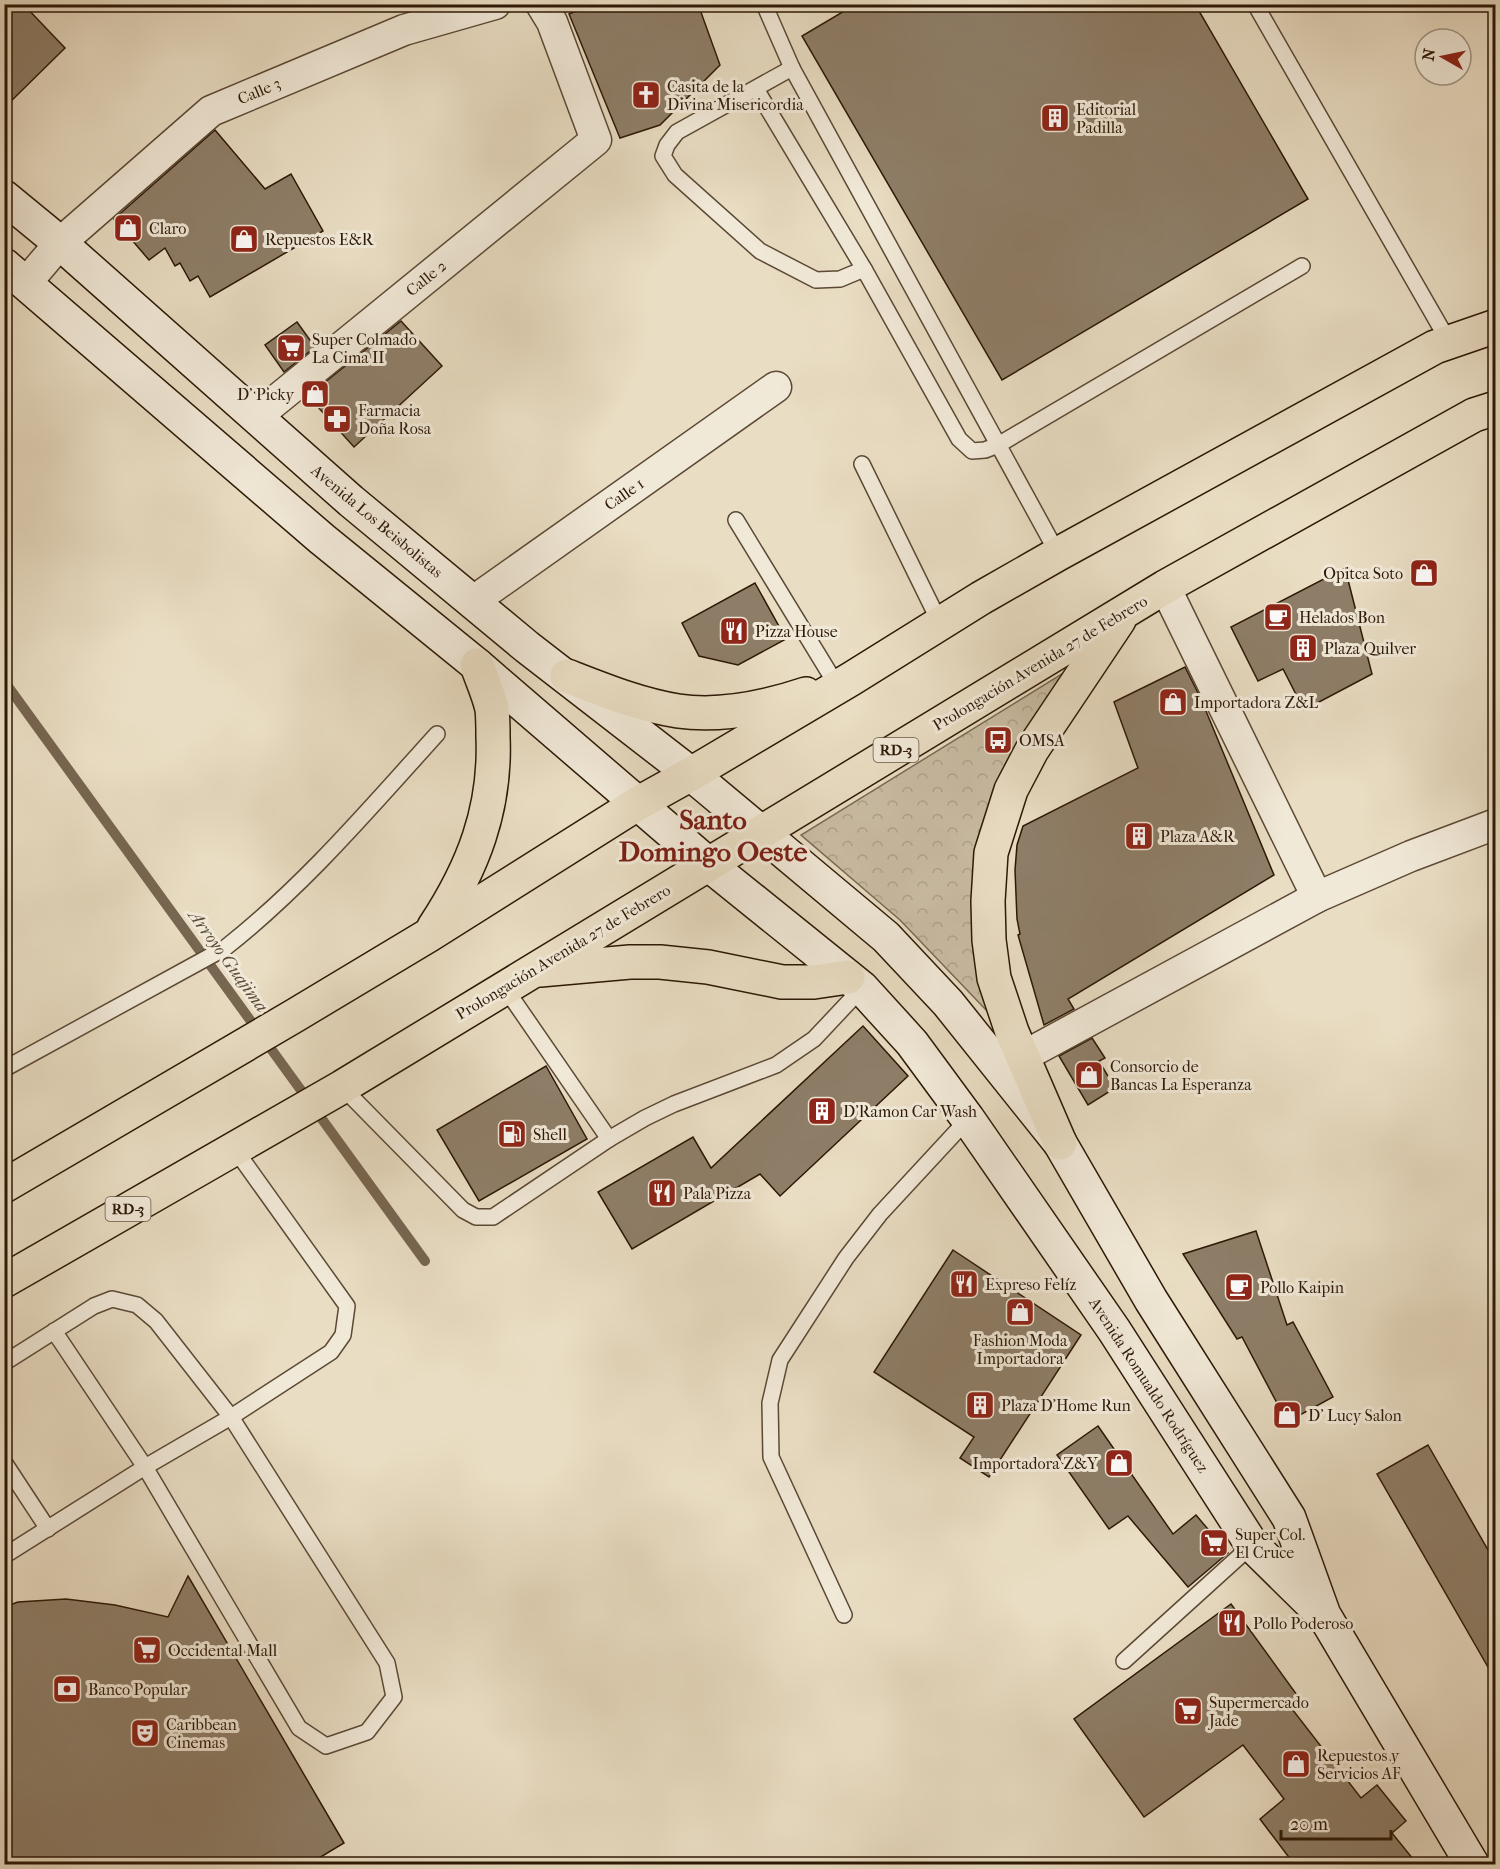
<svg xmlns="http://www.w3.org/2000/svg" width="1500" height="1869" viewBox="0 0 1500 1869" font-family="'IM FELL French Canon',serif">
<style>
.park{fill:url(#park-crowns);stroke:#7a6a54;stroke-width:1.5}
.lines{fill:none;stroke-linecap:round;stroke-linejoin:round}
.stream{stroke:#776651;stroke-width:10}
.building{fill:#8e7e68;stroke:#2c1806;stroke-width:1.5}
.lane-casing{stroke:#5b4935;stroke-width:18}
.street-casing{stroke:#5b4935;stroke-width:33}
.secondary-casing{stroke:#2c1806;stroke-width:36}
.primary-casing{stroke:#2c1806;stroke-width:36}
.lane{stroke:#f1e9d8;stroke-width:15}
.street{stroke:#f1e9d8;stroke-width:30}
.secondary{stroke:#f1e9d8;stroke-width:33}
.primary{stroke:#e9ddc3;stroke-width:33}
.labels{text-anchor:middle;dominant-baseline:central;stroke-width:6;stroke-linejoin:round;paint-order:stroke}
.shield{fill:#f1e9d8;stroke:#675745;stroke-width:1.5}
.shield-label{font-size:15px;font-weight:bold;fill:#2c1806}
.poi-label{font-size:16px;fill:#2c1806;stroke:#f1e9d8;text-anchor:start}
.street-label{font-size:16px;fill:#2c1806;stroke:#f1e9d8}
.water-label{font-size:18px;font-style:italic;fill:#5e4c38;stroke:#f1e9d8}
.town-label{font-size:28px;font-weight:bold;fill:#7a1f14;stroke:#f1e9d8}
</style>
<defs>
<pattern id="park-crowns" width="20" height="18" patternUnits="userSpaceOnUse" patternTransform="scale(1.5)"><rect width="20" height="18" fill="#c9bca3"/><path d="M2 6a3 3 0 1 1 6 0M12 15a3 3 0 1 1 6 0" fill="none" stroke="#ada18b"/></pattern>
</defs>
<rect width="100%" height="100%" fill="#e9ddc3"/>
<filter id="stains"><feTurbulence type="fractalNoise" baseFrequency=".00333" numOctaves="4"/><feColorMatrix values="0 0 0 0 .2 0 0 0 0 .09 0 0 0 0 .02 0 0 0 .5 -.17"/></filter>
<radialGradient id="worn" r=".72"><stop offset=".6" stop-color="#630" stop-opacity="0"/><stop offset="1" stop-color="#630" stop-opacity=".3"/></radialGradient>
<path class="park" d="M1070,669l-53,81 -27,264 -90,-94 -99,-85z"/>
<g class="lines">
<path class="stream" d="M4,681l421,580"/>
</g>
<g class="building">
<path d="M19,4h4l42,44 -61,60v-89z"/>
<path d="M593,4h105l22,61 -60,60 -40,13 -51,-124z"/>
<path d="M856,4h339l113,195 -306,181 -200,-344z"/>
<path d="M215,130l50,59 26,-15 32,57 -113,66 -12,-21 -8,5 -10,-18 -5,3 -10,-18 -16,12 -35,-41z"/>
<path d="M401,321l41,45 -88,81 -46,-51z"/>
<path d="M297,322l18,25 -31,25 -19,-27z"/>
<path d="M1345,568l27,106 -68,36 -21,-41 -25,12 -27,-54z"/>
<path d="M755,583l31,56 -48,26 -39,-9 -17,-33z"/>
<path d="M1185,667l16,32 73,176 -206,124 6,10 -30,16 -26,-90 2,-1 -3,-15 -2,-49 2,-25 6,-19 115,-58 -24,-66z"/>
<path d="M863,1026l45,50 -128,120 -20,-22 -128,75 -34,-57 95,-55 18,31z"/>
<path d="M1092,1038l13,20 -6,3 16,27 -27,17 -29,-49z"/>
<path d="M546,1066l41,73 -108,62 -42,-71z"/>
<path d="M1256,1231l31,94 6,-3 40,75 -46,25 -45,-85 -5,2 -54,-85z"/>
<path d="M953,1250l128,85 -92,142 -29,-19 14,-21 -100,-65z"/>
<path d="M1098,1426l75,108 23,-19 32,38 -40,34 -60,-71 -19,13 -52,-74z"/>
<path d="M1428,1445l68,119v117l-119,-207z"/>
<path d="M188,1576l156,267 -35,21h-305v-257l14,-5 48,-3 49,6 53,12z"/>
<path d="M1231,1604l71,98 -10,7 69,89 16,-13 29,36 -14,12 25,31h-123l-34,-45 24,-20 -41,-54 -99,72 -70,-98z"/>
</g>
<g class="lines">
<g class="lane-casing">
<g id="lane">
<path d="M764,4l28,64"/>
<path d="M1255,4l194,338"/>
<path d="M756,89l108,180 95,170 13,12 13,-1 13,-5 304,-179"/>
<path d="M864,269l-24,10 -24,1 -56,-29 -85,-76 -12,-19 4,-11 10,-13 115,-64 266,486"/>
<path d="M862,464l78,159"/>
<path d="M736,520l100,164"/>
<path d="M505,988l104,151"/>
<path d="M4,1069l221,-121c79,-62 145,-140 212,-214"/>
<path d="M342,1087l121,123 13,7h17l116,-78 36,-21 29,-14 102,-39 38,-26 48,-51"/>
<path d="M4,1363l90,-57 18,-7 25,6 19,16 75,96 156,246 7,34 -27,35 -41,14 -27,-18 -154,-261 -91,-136"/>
<path d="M4,1462l44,67"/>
<path d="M4,1556l141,-89 86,-50 100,-65 12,-17 4,-29 -113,-158"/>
<path d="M844,1615l-73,-158 -1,-54 10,-43 66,-102 34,-44 88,-95"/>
<path d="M1124,1661l128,-116"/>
</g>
</g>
<g class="street-casing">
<g id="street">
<path d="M26,283l34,-40 151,-132 193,-81 91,-26"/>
<path d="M257,416l339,-276 -44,-118 -11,-18"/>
<path d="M1165,587l152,310"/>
<path d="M472,602l304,-215"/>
<path d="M1022,1057l295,-160 94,-41 85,-32"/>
</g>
</g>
<g class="secondary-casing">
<g id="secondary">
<path d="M4,197l56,46 291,258 176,146 164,127 195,163 62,66 112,140 91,157 138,218 35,97 148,249"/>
<path d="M4,265l318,274 155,126 231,199 154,124 50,55 56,76 146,211 138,215 66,65"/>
</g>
</g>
<g class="primary-casing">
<g id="primary">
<path d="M567,676c36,14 73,29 111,35 41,6 89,-4 128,-17"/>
<path d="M434,927c39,-59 62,-118 59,-190 0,-9 0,-19 -1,-28 -3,-14 -10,-29 -15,-44"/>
<path d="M540,970l90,-8h30l48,5 74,15h32l34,-5"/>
<path d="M1060,1143l-48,-111 -18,-54 -5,-38 -1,-39 3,-48 20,-63 21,-40 87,-130"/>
<path d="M4,1186l290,-170 135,-81 208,-131 54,-30 160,-95 130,-81 77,-44 377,-207 61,-21"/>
<path d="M4,1281l338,-194 823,-500 309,-172 22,-7"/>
</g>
</g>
<use href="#lane" class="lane"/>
<use href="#street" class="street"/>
<use href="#secondary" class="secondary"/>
<use href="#primary" class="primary"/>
</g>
<defs>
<g id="church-square" transform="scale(1.5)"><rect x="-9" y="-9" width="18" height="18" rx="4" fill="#8f2418" stroke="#f1e9d8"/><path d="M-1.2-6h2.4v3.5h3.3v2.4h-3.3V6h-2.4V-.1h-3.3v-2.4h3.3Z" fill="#fff"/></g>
<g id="building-square" transform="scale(1.5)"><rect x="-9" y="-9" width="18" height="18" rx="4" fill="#8f2418" stroke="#f1e9d8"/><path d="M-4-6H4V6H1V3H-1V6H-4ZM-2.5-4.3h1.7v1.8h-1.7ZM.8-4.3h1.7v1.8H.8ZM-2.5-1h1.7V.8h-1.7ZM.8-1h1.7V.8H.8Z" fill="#fff"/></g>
<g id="shop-square" transform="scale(1.5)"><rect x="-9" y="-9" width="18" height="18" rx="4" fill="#8f2418" stroke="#f1e9d8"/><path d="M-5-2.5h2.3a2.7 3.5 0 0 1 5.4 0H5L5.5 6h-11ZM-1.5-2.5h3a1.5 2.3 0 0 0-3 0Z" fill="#fff"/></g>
<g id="supermarket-square" transform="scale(1.5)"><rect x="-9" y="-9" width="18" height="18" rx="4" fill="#8f2418" stroke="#f1e9d8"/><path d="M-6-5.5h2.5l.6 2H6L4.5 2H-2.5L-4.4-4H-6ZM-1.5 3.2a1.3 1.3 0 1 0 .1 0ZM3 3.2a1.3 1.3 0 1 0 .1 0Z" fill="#fff"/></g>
<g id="pharmacy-square" transform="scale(1.5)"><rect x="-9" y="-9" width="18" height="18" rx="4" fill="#8f2418" stroke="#f1e9d8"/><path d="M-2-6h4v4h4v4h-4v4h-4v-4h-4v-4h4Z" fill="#fff"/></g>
<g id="cafe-square" transform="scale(1.5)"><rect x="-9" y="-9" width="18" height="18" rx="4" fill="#8f2418" stroke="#f1e9d8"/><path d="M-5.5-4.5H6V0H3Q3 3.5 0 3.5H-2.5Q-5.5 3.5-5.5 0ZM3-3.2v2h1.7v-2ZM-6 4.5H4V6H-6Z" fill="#fff"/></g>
<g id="restaurant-square" transform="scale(1.5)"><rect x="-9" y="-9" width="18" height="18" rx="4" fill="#8f2418" stroke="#f1e9d8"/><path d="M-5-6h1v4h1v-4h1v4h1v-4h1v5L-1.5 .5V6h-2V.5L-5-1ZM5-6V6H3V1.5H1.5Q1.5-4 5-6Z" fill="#fff"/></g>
<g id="bus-square" transform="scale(1.5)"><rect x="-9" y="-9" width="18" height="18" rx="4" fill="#8f2418" stroke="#f1e9d8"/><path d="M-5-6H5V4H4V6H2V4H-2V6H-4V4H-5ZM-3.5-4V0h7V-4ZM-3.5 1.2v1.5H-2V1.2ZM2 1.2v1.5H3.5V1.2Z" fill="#fff"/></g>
<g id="fuel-square" transform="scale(1.5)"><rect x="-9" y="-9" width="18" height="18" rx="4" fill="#8f2418" stroke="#f1e9d8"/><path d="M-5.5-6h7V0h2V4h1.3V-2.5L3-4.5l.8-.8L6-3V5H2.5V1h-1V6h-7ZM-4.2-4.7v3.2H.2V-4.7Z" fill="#fff"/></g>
<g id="bank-square" transform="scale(1.5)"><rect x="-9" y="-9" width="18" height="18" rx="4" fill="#8f2418" stroke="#f1e9d8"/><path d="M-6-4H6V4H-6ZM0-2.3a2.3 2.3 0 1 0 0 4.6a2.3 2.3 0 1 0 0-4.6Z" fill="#fff"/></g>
<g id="theatre-square" transform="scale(1.5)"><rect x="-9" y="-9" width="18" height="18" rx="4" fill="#8f2418" stroke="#f1e9d8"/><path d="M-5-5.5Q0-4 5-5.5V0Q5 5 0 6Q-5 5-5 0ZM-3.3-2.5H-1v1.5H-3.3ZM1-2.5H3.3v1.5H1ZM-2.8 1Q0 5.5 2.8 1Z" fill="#fff"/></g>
</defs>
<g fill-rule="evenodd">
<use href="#church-square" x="646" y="95"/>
<use href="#building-square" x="1055" y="118"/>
<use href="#shop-square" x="128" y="228"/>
<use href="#shop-square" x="244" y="239"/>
<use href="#supermarket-square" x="291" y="348"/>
<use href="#shop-square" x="315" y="394"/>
<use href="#pharmacy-square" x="337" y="419"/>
<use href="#shop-square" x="1424" y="573"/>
<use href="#cafe-square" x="1278" y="617"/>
<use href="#restaurant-square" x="734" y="631"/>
<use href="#building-square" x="1303" y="648"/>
<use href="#shop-square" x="1173" y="702"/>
<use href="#bus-square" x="998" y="740"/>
<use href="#building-square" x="1139" y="836"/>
<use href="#shop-square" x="1089" y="1075"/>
<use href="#building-square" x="822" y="1111"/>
<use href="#fuel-square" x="512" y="1134"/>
<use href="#restaurant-square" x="662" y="1193"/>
<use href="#restaurant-square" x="964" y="1284"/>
<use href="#cafe-square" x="1239" y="1287"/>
<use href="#shop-square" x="1020" y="1312"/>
<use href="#building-square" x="980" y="1405"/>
<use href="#shop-square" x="1287" y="1415"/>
<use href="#shop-square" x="1119" y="1463"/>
<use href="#supermarket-square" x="1214" y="1543"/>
<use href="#restaurant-square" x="1232" y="1623"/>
<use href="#supermarket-square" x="147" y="1650"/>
<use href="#bank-square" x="67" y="1689"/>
<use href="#supermarket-square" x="1188" y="1711"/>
<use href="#theatre-square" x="145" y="1733"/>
<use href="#shop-square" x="1296" y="1764"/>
</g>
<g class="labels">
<g class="shield">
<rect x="873.5" y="738" width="45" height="24" rx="4.5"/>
<rect x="105.5" y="1197" width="45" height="24" rx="4.5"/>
</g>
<g class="shield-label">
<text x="896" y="750">RD-3</text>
<text x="128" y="1209">RD-3</text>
</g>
<g class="poi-label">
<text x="667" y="86">Casita de la<tspan x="667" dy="18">Divina Misericordia</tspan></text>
<text x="1076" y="109">Editorial<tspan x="1076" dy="18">Padilla</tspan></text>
<text x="149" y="228">Claro</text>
<text x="265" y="239">Repuestos E&amp;R</text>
<text x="312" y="339">Super Colmado<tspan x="312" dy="18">La Cima II</tspan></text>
<text x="294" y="394" text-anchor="end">D' Picky</text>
<text x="358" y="410">Farmacia<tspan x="358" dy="18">Doña Rosa</tspan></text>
<text x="1403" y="573" text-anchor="end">Opitca Soto</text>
<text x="1299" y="617">Helados Bon</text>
<text x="755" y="631">Pizza House</text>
<text x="1324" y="648">Plaza Quilver</text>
<text x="1194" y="702">Importadora Z&amp;L</text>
<text x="1019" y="740">OMSA</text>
<text x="1160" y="836">Plaza A&amp;R</text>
<text x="1110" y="1066">Consorcio de<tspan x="1110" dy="18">Bancas La Esperanza</tspan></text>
<text x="843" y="1111">D'Ramon Car Wash</text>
<text x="533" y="1134">Shell</text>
<text x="683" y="1193">Pala Pizza</text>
<text x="985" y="1284">Expreso Felíz</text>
<text x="1260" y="1287">Pollo Kaipin</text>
<text x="1020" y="1340" text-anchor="middle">Fashion Moda<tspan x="1020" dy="18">Importadora</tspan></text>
<text x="1001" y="1405">Plaza D'Home Run</text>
<text x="1308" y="1415">D' Lucy Salon</text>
<text x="1098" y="1463" text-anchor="end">Importadora Z&amp;Y</text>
<text x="1235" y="1534">Super Col.<tspan x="1235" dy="18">El Cruce</tspan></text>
<text x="1253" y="1623">Pollo Poderoso</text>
<text x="168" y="1650">Occidental Mall</text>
<text x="88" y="1689">Banco Popular</text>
<text x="1209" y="1702">Supermercado<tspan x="1209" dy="18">Jade</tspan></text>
<text x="166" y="1724">Caribbean<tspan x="166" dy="18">Cinemas</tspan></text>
<text x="1317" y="1755">Repuestos y<tspan x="1317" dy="18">Servicios AF</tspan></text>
</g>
<g class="street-label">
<text transform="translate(259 91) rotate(-23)">Calle 3</text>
<text transform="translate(426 278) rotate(-39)">Calle 2</text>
<text transform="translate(624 494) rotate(-35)">Calle 1</text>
<text transform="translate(377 521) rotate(40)">Avenida Los Beisbolistas</text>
<text transform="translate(1040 663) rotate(-31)">Prolongación Avenida 27 de Febrero</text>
<text transform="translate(563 952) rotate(-31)">Prolongación Avenida 27 de Febrero</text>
<text transform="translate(1149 1385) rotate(57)">Avenida Romualdo Rodríguez</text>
</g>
<g class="water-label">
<text transform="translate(228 961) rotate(54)">Arroyo Guajima</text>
</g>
<g class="town-label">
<text x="713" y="819">Santo<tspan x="713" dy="32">Domingo Oeste</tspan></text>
</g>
</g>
<rect width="1500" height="1869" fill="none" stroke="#e9ddc3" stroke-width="24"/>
<rect x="6" y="6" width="1488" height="1857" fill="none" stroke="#2c1806" stroke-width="3"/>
<rect x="12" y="12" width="1476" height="1845" fill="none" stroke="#2c1806" stroke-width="1.5"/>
<g transform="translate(1443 57) rotate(279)"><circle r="28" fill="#f1e9d8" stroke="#a29584" stroke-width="1.5"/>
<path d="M0-4.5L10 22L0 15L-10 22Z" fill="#8f2418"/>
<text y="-9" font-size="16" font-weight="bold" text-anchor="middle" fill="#2c1806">N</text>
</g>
<path d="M1281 1830v9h110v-9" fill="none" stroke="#2c1806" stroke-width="3"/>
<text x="1290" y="1830" font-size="18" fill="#2c1806" stroke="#f1e9d8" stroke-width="4.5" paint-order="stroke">20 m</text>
<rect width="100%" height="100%" filter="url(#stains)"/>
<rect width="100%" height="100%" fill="url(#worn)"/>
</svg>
